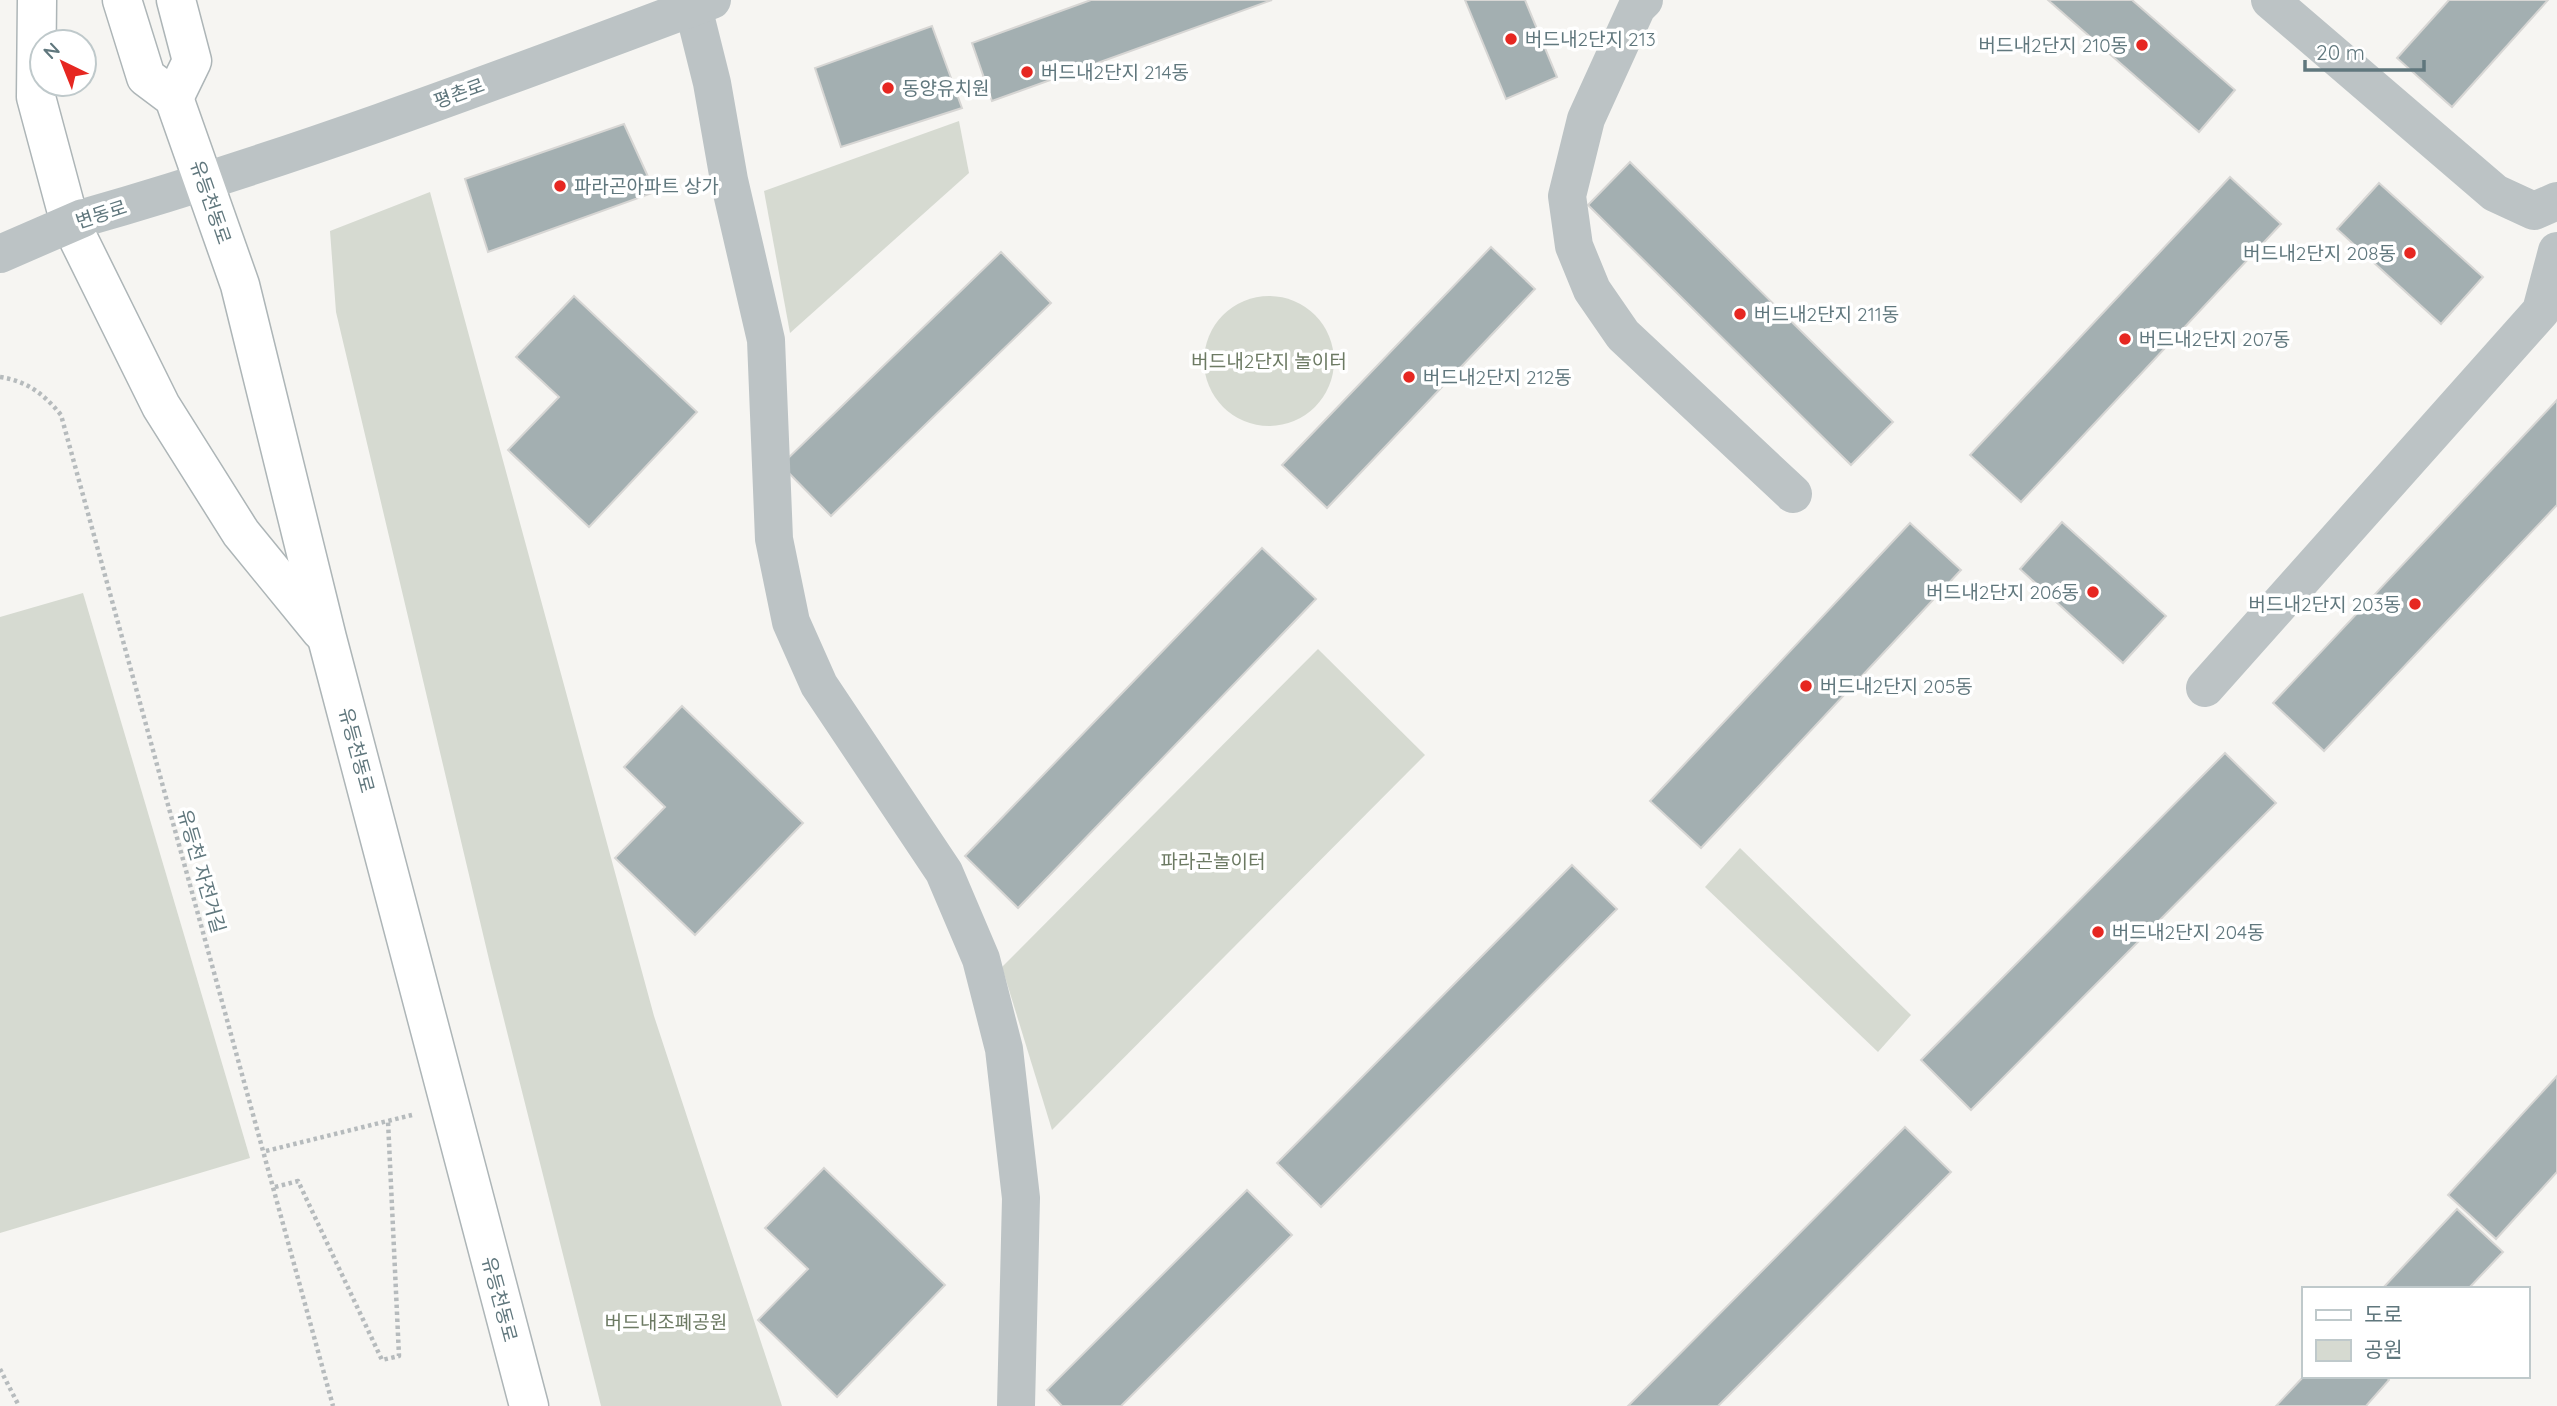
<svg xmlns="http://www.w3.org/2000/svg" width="2557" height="1406" viewBox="0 0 2557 1406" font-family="Quicksand,'Noto Sans KR',sans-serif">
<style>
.green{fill:#d6dad1}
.building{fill:#a3afb1;stroke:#d7d6d4;stroke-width:2}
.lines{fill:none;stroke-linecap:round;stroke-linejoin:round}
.major-casing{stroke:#adb5b7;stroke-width:41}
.path{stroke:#b6bbbd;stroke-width:4.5;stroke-dasharray:3.5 3.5;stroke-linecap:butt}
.minor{stroke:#bcc3c5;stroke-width:38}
.major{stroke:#fff;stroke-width:38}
.minor-bridge{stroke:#bcc3c5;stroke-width:38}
.poi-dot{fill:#e62721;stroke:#fff;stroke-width:2.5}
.labels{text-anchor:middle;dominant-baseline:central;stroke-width:7;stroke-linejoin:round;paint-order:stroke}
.poi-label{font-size:19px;fill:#60777d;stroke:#fff;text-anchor:start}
.street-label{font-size:19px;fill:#60777d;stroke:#fff}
.park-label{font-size:19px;fill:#6c7a63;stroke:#fff}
</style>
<rect width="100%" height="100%" fill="#f6f5f2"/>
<g class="green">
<path d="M959,121l10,52 -179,160 -26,-142z"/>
<path d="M430,192l224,824 128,390h-181l-110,-438 -155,-656 -6,-81z"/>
<circle cx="1269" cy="361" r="65"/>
<path d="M83,593l167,565 -250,75v-616z"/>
<path d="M1318,649l107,106 -373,375 -50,-163z"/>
<path d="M1740,848l171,167 -33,37 -173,-165z"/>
</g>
<g class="building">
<path d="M1091,0h181l-280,101 -20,-58z"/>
<path d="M1465,0h60l32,77 -51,22z"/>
<path d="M2048,0h84l103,90 -36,42z"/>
<path d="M2449,0h99l-96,107 -55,-49z"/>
<path d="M932,26l30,82 -121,39 -26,-79z"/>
<path d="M624,124l31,68 -167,60 -23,-73z"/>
<path d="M1630,162l263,260 -42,43 -263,-260z"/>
<path d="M2230,177l51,47 -260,278 -51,-47z"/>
<path d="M2379,183l104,94 -42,47 -104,-95z"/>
<path d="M1491,247l44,42 -208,219 -45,-43z"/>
<path d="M1001,252l50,51 -220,213 -50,-51z"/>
<path d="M574,296l123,116 -108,115 -81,-77 51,-53 -43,-40z"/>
<path d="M2557,400v105l-233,246 -51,-48z"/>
<path d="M2062,522l104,94 -43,47 -103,-94z"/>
<path d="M1910,523l51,47 -260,278 -51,-47z"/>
<path d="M1262,548l54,51 -298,309 -53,-52z"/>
<path d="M682,706l121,117 -108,112 -80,-77 50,-51 -41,-40z"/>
<path d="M2225,753l51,50 -305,307 -50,-50z"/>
<path d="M1572,865l45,44 -296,298 -44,-44z"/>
<path d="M2557,1076v96l-61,67 -48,-44z"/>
<path d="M1905,1127l46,45 -233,234h-90z"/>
<path d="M824,1168l121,117 -108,112 -79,-77 50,-51 -43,-41z"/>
<path d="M1247,1190l45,45 -171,171h-59l-15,-16z"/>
<path d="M2457,1209l46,43 -35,37h-86z"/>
<path d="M2304,1376h82l3,4 -23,26h-90z"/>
</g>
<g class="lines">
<g class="major-casing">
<g id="major">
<path d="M37,0l-1,97 33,123 92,186 80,127 80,98"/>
<path d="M122,0l24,77 28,21 66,187 87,353 202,768"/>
<path d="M174,98l18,-37 -16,-61"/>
</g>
</g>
<g class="path">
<path d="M0,377c27,4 44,17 61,38l272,991"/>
<path d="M266,1151l146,-36"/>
<path d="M275,1187l23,-6 84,179 17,-4 -11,-235"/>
<path d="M0,1369l19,37"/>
</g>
<g class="minor">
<path d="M1644,0l-7,7 -51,112 -19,77 7,50 18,44 31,45 170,159"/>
<path d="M2270,0l225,193 39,18 23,-10"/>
<path d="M693,7l19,76 17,97 37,160 8,199 17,83 28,63 125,187 37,87 23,90 17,149 -5,208"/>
<path d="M83,218c214,-61 421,-140 629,-218"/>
<path d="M2205,688l336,-377 16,-60"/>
</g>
<use href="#major" class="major"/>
<path class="minor-bridge" d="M0,254l83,-36"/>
</g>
<g class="poi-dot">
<circle cx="1511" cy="39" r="7"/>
<circle cx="2142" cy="45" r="7"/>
<circle cx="1027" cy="72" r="7"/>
<circle cx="888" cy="88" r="7"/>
<circle cx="560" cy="186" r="7"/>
<circle cx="2410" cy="253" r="7"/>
<circle cx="1740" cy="314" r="7"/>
<circle cx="2125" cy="339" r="7"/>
<circle cx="1409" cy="377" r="7"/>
<circle cx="2093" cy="592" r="7"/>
<circle cx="2415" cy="604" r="7"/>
<circle cx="1806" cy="686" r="7"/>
<circle cx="2098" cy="932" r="7"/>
</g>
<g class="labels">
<g class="poi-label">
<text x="1525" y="39">버드내2단지 213</text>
<text x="2128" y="45" text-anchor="end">버드내2단지 210동</text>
<text x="1041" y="72">버드내2단지 214동</text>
<text x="902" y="88">동양유치원</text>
<text x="574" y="186">파라곤아파트 상가</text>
<text x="2396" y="253" text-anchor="end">버드내2단지 208동</text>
<text x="1754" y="314">버드내2단지 211동</text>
<text x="2139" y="339">버드내2단지 207동</text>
<text x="1423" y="377">버드내2단지 212동</text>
<text x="2079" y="592" text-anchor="end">버드내2단지 206동</text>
<text x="2401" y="604" text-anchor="end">버드내2단지 203동</text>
<text x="1820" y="686">버드내2단지 205동</text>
<text x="2112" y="932">버드내2단지 204동</text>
</g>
<g class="street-label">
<text transform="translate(459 93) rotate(-20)">평촌로</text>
<text transform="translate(211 202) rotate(71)">유등천동로</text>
<text transform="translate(101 214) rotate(-18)">변동로</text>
<text transform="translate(357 750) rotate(75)">유등천동로</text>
<text transform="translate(202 871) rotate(74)">유등천 자전거길</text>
<text transform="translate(500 1299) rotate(75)">유등천동로</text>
</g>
<g class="park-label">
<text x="1269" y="361">버드내2단지 놀이터</text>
<text x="1213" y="861">파라곤놀이터</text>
<text x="666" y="1322">버드내조폐공원</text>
</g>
</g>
<rect x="2302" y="1287" width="228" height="91" fill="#ffffff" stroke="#bfc9cb" stroke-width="2"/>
<rect x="2316" y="1310" width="35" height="10" fill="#ffffff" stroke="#bfc9cb" stroke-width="2"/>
<text x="2364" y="1322" font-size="21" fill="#60777d">도로</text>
<rect x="2316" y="1340" width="35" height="21" fill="#d6dad1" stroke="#bfc9cb" stroke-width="2"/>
<text x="2364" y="1357" font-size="21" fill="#60777d">공원</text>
<g transform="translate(63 63) rotate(317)"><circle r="33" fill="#ffffff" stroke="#bfc9cb" stroke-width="2"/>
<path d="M0-5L12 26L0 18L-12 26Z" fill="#e62721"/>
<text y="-10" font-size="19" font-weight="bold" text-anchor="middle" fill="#60777d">N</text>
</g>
<path d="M2305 60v10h119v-10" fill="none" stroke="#60777d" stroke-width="3.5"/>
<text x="2316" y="60" font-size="21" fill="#60777d" stroke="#ffffff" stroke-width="5" paint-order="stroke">20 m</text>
</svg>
